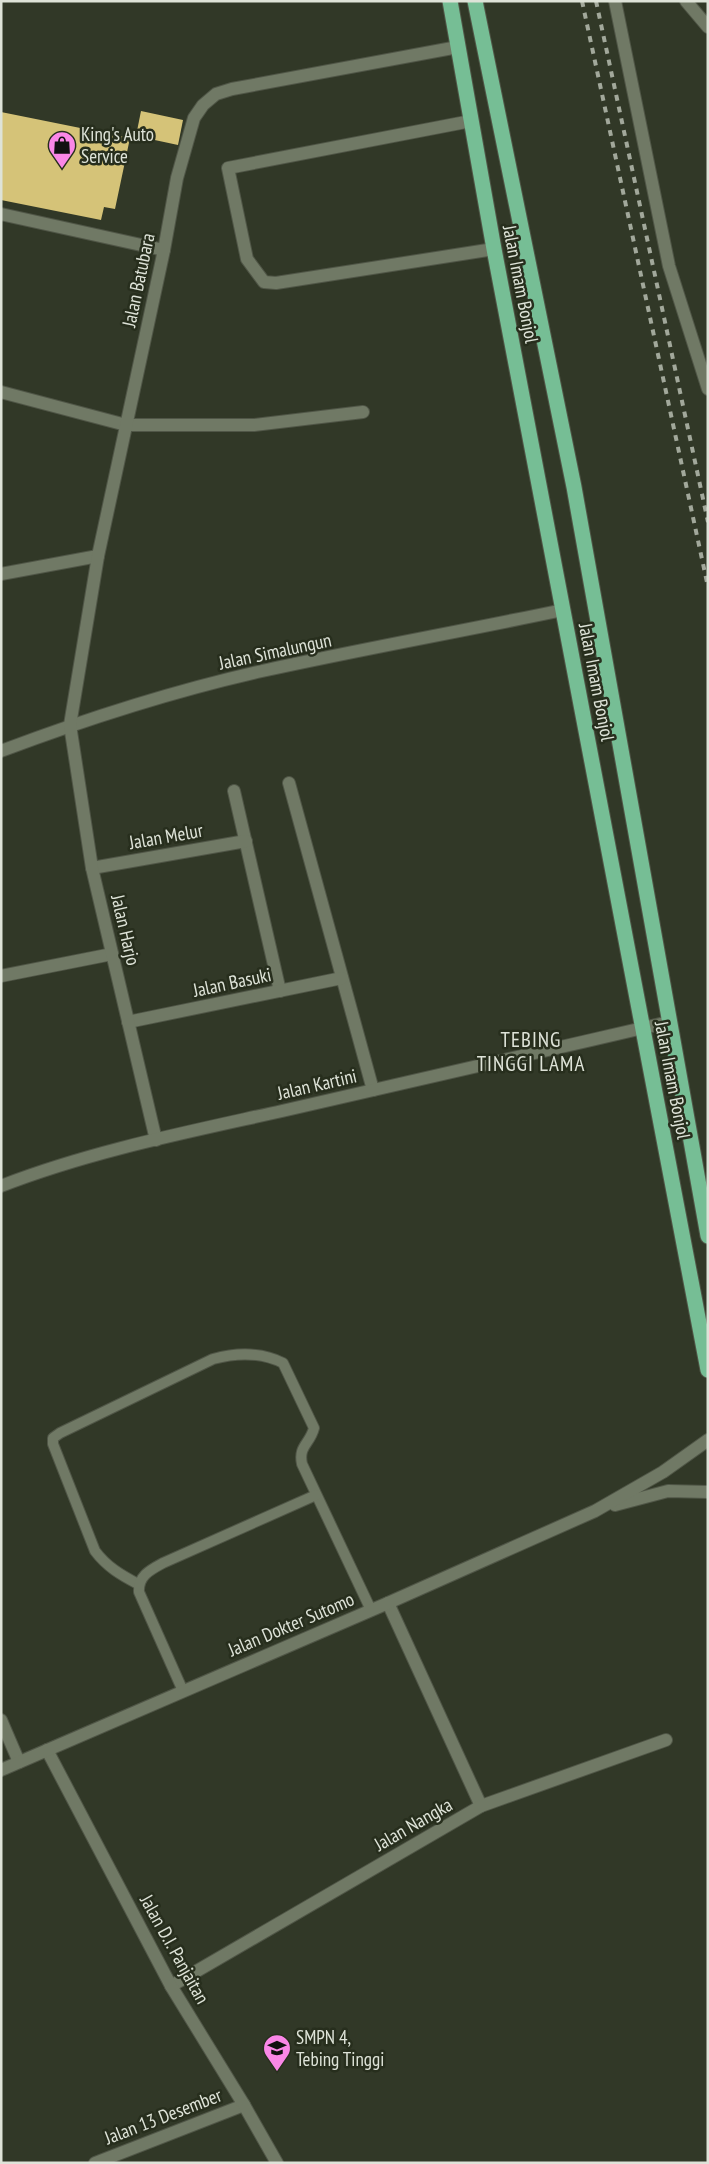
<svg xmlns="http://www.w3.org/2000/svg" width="709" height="2164" viewBox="0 0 709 2164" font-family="'PT Sans Narrow',sans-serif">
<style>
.building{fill:#d5c378}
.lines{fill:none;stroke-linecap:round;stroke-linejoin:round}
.lane-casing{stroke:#505647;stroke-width:12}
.street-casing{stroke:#505647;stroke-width:14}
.secondary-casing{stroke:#505647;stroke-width:14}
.highway-casing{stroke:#505647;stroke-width:17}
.lane{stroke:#707965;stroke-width:10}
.street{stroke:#707965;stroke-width:12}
.secondary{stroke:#707965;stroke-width:12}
.highway{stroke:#76be95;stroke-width:15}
.rail{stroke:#a2a89b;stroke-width:4;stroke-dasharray:6 6;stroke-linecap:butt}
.labels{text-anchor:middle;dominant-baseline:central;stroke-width:5;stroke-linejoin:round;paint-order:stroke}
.poi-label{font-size:19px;fill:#dee3d8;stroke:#272e1d;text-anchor:start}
.street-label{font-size:19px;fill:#dee3d8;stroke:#272e1d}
.quarter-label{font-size:21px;letter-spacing:1px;fill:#dee3d8;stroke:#272e1d}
</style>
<rect width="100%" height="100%" fill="#313827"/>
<g class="building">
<path d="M141,111l42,9 -5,25 -42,-9z"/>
<path d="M1,112l129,26 -15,71 -11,-2 -3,13 -100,-20z"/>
</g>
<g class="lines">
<g class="lane-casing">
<g id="lane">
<path d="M138,1584c-17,-9 -31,-17 -43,-33l-42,-107v-6l7,-5 153,-74c22,-6 48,-7 70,4l31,65c-4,16 -16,18 -12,36l69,146"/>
<path d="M183,1691l-44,-99c-1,-16 11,-22 24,-29l153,-68"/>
</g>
</g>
<g class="street-casing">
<g id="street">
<path d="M615,1l54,265 39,123"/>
<path d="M686,1l22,26"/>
<path d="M471,121l-243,47 19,91 17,23 12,1 218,-34"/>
<path d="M1,214l163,36"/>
<path d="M1,392l125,33h128l109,-13"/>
<path d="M1,574l97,-18"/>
<path d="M1,751c85,-32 172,-60 261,-80 100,-22 201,-40 301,-61"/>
<path d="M289,783l84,307"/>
<path d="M234,791l46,200"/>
<path d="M92,868l154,-27"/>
<path d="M1,976l111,-22"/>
<path d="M128,1022l214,-44"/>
<path d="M643,1028l26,-6"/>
<path d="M156,1140l-64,-272 -22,-143 28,-169 66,-306 13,-72 17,-60 9,-13 13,-11 16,-5 226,-42"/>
<path d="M388,1603l93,203"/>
<path d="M1,1720l18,42"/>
<path d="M171,1986l310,-180 185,-66"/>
<path d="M95,2163l149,-58"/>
</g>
</g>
<g class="secondary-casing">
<g id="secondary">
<path d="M1,1186c90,-35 187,-54 281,-75 121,-28 241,-55 361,-83"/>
<path d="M615,1505l53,-14 40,1"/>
<path d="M47,1750l124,236 73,119 33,58"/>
<path d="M1,1770l387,-167 207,-92 68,-39 45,-32"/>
</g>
</g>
<g class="highway-casing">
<g id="highway">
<path d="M450,1l44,248 214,1121"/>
<path d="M475,1l99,486 134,749"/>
</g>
</g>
<use href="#lane" class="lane"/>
<use href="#street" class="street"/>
<use href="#secondary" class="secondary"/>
<use href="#highway" class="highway"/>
<g class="rail">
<path d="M582,1l126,586"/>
<path d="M596,1l112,521"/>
</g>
</g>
<defs>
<g id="shop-pin" transform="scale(1.4375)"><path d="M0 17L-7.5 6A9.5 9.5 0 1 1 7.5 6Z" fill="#fa87e7" stroke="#272e1d"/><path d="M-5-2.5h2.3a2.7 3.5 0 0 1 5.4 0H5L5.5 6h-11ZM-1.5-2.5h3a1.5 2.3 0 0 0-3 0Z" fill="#111"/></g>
<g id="school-pin" transform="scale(1.4375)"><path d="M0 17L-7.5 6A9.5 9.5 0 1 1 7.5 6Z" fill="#fa87e7" stroke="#272e1d"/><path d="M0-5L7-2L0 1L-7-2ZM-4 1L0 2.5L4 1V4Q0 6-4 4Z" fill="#111"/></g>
</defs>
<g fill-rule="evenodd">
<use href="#shop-pin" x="62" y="145"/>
<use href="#school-pin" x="277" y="2048"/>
</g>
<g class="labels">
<g class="poi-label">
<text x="81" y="134">King's Auto<tspan x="81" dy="22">Service</tspan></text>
<text x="296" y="2037">SMPN 4,<tspan x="296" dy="22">Tebing Tinggi</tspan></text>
</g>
<g class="street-label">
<text transform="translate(138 280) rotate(-78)">Jalan Batubara</text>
<text transform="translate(521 284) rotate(79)">Jalan Imam Bonjol</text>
<text transform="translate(275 651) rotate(-12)">Jalan Simalungun</text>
<text transform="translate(597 682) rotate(79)">Jalan Imam Bonjol</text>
<text transform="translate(166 836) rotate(-10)">Jalan Melur</text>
<text transform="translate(126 930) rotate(77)">Jalan Harjo</text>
<text transform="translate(232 982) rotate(-12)">Jalan Basuki</text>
<text transform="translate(673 1080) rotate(79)">Jalan Imam Bonjol</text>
<text transform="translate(317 1084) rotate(-13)">Jalan Kartini</text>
<text transform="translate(291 1624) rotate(-23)">Jalan Dokter Sutomo</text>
<text transform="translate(413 1824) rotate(-30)">Jalan Nangka</text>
<text transform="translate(175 1949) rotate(61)">Jalan D.I. Panjaitan</text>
<text transform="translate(163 2116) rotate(-21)">Jalan 13 Desember</text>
</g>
<g class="quarter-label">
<text x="531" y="1039">TEBING<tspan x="531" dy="24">TINGGI LAMA</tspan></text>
</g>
</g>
<rect width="709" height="2164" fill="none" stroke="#dee3d8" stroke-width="5"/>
</svg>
